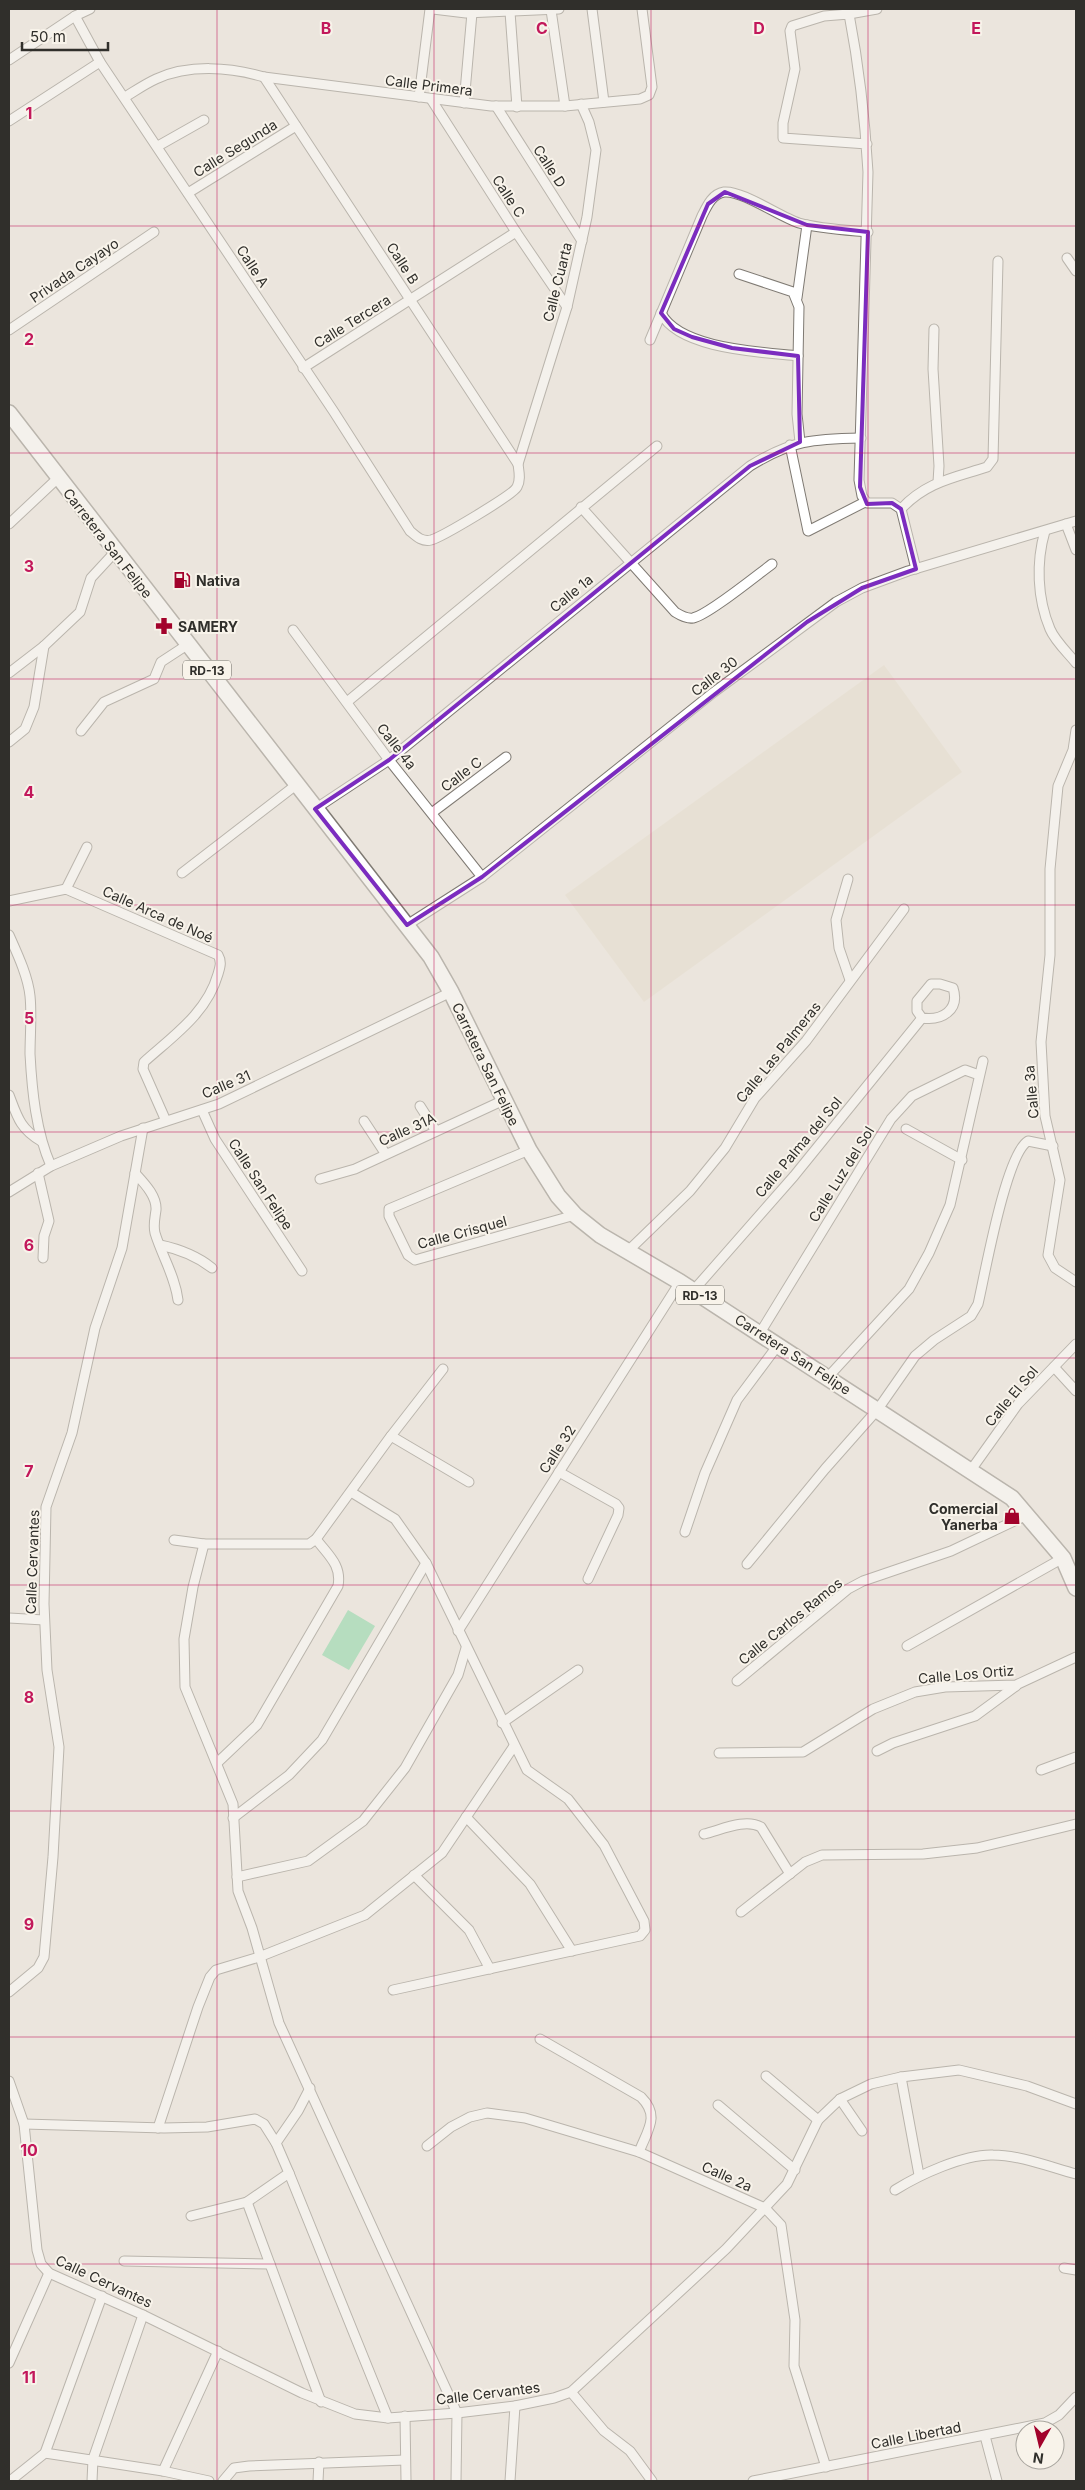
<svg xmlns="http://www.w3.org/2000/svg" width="1085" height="2490" viewBox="0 0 1085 2490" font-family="Inter,sans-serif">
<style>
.built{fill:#e3dacb}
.green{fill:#75d29c}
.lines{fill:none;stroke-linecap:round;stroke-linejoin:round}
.street-casing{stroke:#7f7a73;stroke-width:11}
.primary-casing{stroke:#7f7a73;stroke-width:18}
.street{stroke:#fff;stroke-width:9}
.primary{stroke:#fff;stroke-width:15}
.marked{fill:none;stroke:#7b2cbf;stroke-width:4;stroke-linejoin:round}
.grid{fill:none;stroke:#c2185b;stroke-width:1;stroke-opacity:0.55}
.labels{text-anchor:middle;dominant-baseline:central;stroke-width:4;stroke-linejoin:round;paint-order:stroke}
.shield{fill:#f8f3ea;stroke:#6c6a64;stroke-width:1}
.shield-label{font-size:12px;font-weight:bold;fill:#302f2b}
.street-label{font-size:14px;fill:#302f2b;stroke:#f8f3ea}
.poi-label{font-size:14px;font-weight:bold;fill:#302f2b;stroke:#f8f3ea;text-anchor:start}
.grid-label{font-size:16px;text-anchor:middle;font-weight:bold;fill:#c2185b;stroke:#f8f3ea;stroke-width:4;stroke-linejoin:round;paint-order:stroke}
</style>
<rect width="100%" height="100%" fill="#ebe5dd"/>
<path class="built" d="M884,665l78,107 -318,230 -79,-107z"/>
<path class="green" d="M348,1610l27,16 -26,44 -27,-15z"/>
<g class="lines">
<g class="street-casing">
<g id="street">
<path d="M433,9l33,4 93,-4"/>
<path d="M592,9l12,93"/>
<path d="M551,10l14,96"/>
<path d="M510,12l7,95"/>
<path d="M849,14l28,-5"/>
<path d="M75,16l25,46 234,350 76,119c7,6 12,11 21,9 11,-3 82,-45 86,-53 4,-7 2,-15 1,-23l49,-157 20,-90 9,-67 -7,-28 -8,-18"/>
<path d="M9,60l66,-44 15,-7"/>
<path d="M264,77l254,387"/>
<path d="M125,97c10,-6 20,-13 31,-18 33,-15 74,-12 108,-2l227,29h74l75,-7 9,-4 3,-8 -10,-78"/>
<path d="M419,97l11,-88"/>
<path d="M431,99l85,133 51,75"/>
<path d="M464,103l8,-90"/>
<path d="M496,106l86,135"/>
<path d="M9,121l91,-59"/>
<path d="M867,144l-84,-6v-15l12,-54 -5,-38 2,-5 32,-10 25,-2c10,52 16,105 19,158l-9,308 3,16 5,7h25l9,6 15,60"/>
<path d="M158,146l46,-26"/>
<path d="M188,193l108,-67"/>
<path d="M1067,258l9,13"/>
<path d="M739,274l54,18 6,15 -2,107 3,28"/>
<path d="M797,298l10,-73"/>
<path d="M661,313c18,36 100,39 137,43"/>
<path d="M934,329l-1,40 6,97 -1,16"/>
<path d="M9,330l145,-98"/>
<path d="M650,340l52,-124c5,-10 10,-22 22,-24 18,-2 56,25 75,31 22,6 46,7 69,9"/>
<path d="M303,368l213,-136"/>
<path d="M790,445l18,86 57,-29"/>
<path d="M581,507l94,105c5,3 11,7 18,6 15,-3 64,-43 79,-54"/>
<path d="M901,509c25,-27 52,-31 86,-42l6,-8 5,-198"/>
<path d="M9,524l49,-46"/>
<path d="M1066,524l10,26"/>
<path d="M1045,531c-9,31 -8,67 5,98 5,12 18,24 26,34"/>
<path d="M293,630l96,130 93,117"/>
<path d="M9,673l35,-27 36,-34 11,-34 24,-26"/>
<path d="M347,702l310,-256"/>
<path d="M1076,730l-3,20 -15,36 -8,83v86l-9,87 4,74 15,64 -12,75 7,13 21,14"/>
<path d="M81,731l23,-29 50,-23 7,-17 26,-17"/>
<path d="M9,742l16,-13 9,-22 10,-61"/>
<path d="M315,809l74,-49 361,-294c42,-26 63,-27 111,-28"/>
<path d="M433,812l73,-55"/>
<path d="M182,873l114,-88"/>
<path d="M848,879l-12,41 3,28 11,32"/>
<path d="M66,889l21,-42"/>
<path d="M9,901l57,-12 152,66c4,7 2,12 0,19 -11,39 -45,62 -74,88l-1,7 23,52"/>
<path d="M407,925l75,-48 232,-185 122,-90 26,-14 46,-17 168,-50"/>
<path d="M9,935c8,18 19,41 21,61 2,19 0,39 0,58 2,37 6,78 21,112"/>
<path d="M931,984h9l13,4c7,22 -11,33 -31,30l-5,-7v-10z"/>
<path d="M9,1095c8,21 11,34 32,46"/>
<path d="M420,1106l16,25"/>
<path d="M202,1110l13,29 87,132"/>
<path d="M364,1121l21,32"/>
<path d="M906,1129l56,31"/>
<path d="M529,1150l-140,59v7l19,39 7,5 160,-45"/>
<path d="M38,1173l11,48 -5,15 -1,22"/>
<path d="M135,1173c9,10 22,23 21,37 -1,8 -3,15 -1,23 7,23 20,43 23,67"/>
<path d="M320,1179l35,-10 149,-69"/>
<path d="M9,1192l42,-26 70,-30 98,-32 232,-112"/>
<path d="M160,1245c19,4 37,11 52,23"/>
<path d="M628,1251l62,-60 35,-43 30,-50 51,-57 98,-132"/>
<path d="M693,1291l101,-115 128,-158"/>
<path d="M760,1333l131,-214 21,-23 53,-26 14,5"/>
<path d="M1054,1367l22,24"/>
<path d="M828,1377l81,-88 20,-36 21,-48 33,-144"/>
<path d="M391,1436l78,46"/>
<path d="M971,1470l47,-66 58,-60"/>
<path d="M559,1472l57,32 3,4 -1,7 -30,64"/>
<path d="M351,1492l44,27 31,44 101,207 41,29 36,46 40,76 1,9 -5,6 -247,54"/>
<path d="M685,1532l20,-59 32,-73 41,-55"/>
<path d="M174,1540l30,4h105l7,-5 75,-103 52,-67"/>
<path d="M204,1544l-11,43 -9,52 1,48 48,117 5,87 14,37 27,95 178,390 -1,68"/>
<path d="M747,1564l78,-95 53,-60 37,-53 19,-16 37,-24 7,-12c7,-30 28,-150 50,-163l25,5"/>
<path d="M9,1618l35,2"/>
<path d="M458,1631l222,-349"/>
<path d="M907,1646l156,-88"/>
<path d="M737,1681l111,-92 15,-8 88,-30 76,-36"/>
<path d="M502,1723l76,-53"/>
<path d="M877,1751l16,-8 82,-27 41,-30"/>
<path d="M719,1753l84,-1 70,-43 42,-17 30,-5 71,-2 60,-28"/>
<path d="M217,1763l40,-38 81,-139c4,-21 -10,-31 -22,-47"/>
<path d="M1041,1770l35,-13"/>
<path d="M466,1817l64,67 42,67"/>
<path d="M233,1818l56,-43 33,-35 104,-177"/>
<path d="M704,1834c17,-4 41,-16 57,-7l29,47"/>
<path d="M414,1875l55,55 21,39"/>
<path d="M237,1877l71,-16 55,-40 42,-53 53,-93 8,-27"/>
<path d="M741,1912l64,-50 17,-7 101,-1 54,-6 99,-24"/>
<path d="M9,1992l29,-24 6,-11 9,-100 6,-110 -12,-77 -3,-66 2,-97 26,-74 23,-105 27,-80 21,-120"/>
<path d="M540,2039l101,58c19,19 7,32 -2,55"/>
<path d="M766,2076l52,44"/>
<path d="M901,2077l18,98"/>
<path d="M9,2081l15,43 13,126 4,14 8,9 94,42 159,78 53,21 33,4 69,-5 58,-7 39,-8 17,-6 155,-143 61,-65 31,-64 22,-21 31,-15 30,-7 58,-7 68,16 49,18"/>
<path d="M840,2099l22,32"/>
<path d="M718,2105l77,65"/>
<path d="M24,2124l140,4 43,-1 48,-8 9,5 12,19"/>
<path d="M158,2128l40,-121 12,-30 6,-7 43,-13 106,-42 77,-62 72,-107"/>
<path d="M427,2146l24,-19 19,-10 17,-4 38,5 114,34 126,56 16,17 14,95 -1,46 32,101"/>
<path d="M289,2173l99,245"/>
<path d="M895,2190c24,-15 69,-36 98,-35 27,0 57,12 83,19"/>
<path d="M247,2202l74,200"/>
<path d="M191,2216l56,-14 42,-29 -13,-30 22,-32 12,-23"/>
<path d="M124,2261l146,3"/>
<path d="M1064,2268l12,2"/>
<path d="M9,2363l40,-90"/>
<path d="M571,2392l33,39 26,20 22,30"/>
<path d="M405,2416l1,65"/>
<path d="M985,2436l12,45"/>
<path d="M45,2453l118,18 46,10"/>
<path d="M163,2471l55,-120"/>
<path d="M10,2481l35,-28 57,-157"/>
<path d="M92,2481l1,-22 50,-144"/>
<path d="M223,2481l11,-13 15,-2 156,-6"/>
<path d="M318,2481l1,-19"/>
<path d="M510,2481l5,-75"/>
<path d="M753,2481l292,-58 14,-8 17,-18"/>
</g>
</g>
<g class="primary-casing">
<path id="primary" d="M9,413l422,544 20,35 78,158 29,46 17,19 25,20 80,47 332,216 51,60 13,30"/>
</g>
<use href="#street" class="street"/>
<use href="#primary" class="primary"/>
</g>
<path d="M0 0H1085V2490H0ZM725,192l82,33 61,7 -8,255 7,17 25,-1 9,6 15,60 -54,19 -55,34 -325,255 -75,48 -92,-116 74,-49 361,-294 50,-24 -2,-86 -66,-8 -40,-11 -18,-8 -13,-16 47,-109z" fill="#ebe5dd" fill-opacity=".55" fill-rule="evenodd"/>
<path class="marked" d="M725,192l82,33 61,7 -8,255 7,17 25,-1 9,6 15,60 -54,19 -55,34 -325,255 -75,48 -92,-116 74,-49 361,-294 50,-24 -2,-86 -66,-8 -40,-11 -18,-8 -13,-16 47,-109z"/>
<path class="grid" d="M217,9v2472M434,9v2472M651,9v2472M868,9v2472M9,226h1067M9,453h1067M9,679h1067M9,905h1067M9,1132h1067M9,1358h1067M9,1585h1067M9,1811h1067M9,2037h1067M9,2264h1067"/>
<defs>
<g id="fuel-bare" transform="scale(1.35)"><path d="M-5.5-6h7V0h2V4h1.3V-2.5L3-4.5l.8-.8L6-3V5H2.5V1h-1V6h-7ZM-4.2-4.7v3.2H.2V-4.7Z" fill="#a2022b" stroke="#f8f3ea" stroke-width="2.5" paint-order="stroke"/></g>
<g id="pharmacy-bare" transform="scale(1.35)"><path d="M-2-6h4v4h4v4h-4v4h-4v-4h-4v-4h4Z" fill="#a2022b" stroke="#f8f3ea" stroke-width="2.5" paint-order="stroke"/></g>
<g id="shop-bare" transform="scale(1.35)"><path d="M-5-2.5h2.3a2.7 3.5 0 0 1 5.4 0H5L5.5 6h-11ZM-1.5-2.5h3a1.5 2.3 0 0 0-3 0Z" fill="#a2022b" stroke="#f8f3ea" stroke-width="2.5" paint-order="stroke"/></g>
</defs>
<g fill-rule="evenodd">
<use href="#fuel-bare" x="182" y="580"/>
<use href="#pharmacy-bare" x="164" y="626"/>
<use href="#shop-bare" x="1012" y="1516"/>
</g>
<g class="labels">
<g class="shield">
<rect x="183" y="660.5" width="48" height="19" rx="4"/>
<rect x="676" y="1285.5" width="48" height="19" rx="4"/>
</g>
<g class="shield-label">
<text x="207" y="670">RD-13</text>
<text x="700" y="1295">RD-13</text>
</g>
<g class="street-label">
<text transform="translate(429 85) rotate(7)">Calle Primera</text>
<text transform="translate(235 148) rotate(-32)">Calle Segunda</text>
<text transform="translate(550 166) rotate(57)">Calle D</text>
<text transform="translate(509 196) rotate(57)">Calle C</text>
<text transform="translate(403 263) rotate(57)">Calle B</text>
<text transform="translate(253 266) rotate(57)">Calle A</text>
<text transform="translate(74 270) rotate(-34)">Privada Cayayo</text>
<text transform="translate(557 282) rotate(-76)">Calle Cuarta</text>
<text transform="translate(352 321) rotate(-32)">Calle Tercera</text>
<text transform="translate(108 543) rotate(52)">Carretera San Felipe</text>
<text transform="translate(571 593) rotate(-39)">Calle 1a</text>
<text transform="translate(714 676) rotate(-38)">Calle 30</text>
<text transform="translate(397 746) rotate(52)">Calle 4a</text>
<text transform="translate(461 774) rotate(-37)">Calle C</text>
<text transform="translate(158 914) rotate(24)">Calle Arca de Noé</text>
<text transform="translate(778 1052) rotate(-51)">Calle Las Palmeras</text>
<text transform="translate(486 1064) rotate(64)">Carretera San Felipe</text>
<text transform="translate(226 1084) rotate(-23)">Calle 31</text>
<text transform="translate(1031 1092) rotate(-95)">Calle 3a</text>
<text transform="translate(407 1129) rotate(-24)">Calle 31A</text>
<text transform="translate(798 1147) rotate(-50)">Calle Palma del Sol</text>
<text transform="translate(841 1174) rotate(-58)">Calle Luz del Sol</text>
<text transform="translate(261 1184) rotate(57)">Calle San Felipe</text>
<text transform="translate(462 1232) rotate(-15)">Calle Crisquel</text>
<text transform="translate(793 1354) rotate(33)">Carretera San Felipe</text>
<text transform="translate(1011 1396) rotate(-50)">Calle El Sol</text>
<text transform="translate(557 1449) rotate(-57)">Calle 32</text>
<text transform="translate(32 1562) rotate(-88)">Calle Cervantes</text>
<text transform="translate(790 1621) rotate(-39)">Calle Carlos Ramos</text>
<text transform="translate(966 1674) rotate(-5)">Calle Los Ortiz</text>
<text transform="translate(727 2176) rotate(24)">Calle 2a</text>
<text transform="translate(104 2281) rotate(25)">Calle Cervantes</text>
<text transform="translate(488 2393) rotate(-7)">Calle Cervantes</text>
<text transform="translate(916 2435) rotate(-11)">Calle Libertad</text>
</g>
<g class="poi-label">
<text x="196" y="580">Nativa</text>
<text x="178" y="626">SAMERY</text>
<text x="998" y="1508" text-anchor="end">Comercial<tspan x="998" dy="16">Yanerba</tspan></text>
</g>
</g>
<g class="grid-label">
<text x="326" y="34">B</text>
<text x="542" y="34">C</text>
<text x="759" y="34">D</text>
<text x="976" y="34">E</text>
<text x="29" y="119">1</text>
<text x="29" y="345">2</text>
<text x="29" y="572">3</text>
<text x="29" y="798">4</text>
<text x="29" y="1024">5</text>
<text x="29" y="1251">6</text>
<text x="29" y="1477">7</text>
<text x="29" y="1703">8</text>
<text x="29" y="1930">9</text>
<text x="29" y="2156">10</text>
<text x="29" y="2383">11</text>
</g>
<rect width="1085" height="2490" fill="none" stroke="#302f2b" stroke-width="20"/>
<g transform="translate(1040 2445) rotate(188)"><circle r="24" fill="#f8f3ea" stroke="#a8a59e"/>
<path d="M0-4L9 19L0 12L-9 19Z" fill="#a2022b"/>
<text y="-8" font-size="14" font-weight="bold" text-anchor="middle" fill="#302f2b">N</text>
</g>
<path d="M22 42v8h86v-8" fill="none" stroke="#302f2b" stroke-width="2.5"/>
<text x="30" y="42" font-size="15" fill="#302f2b" stroke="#f8f3ea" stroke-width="4" paint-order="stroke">50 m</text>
</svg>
